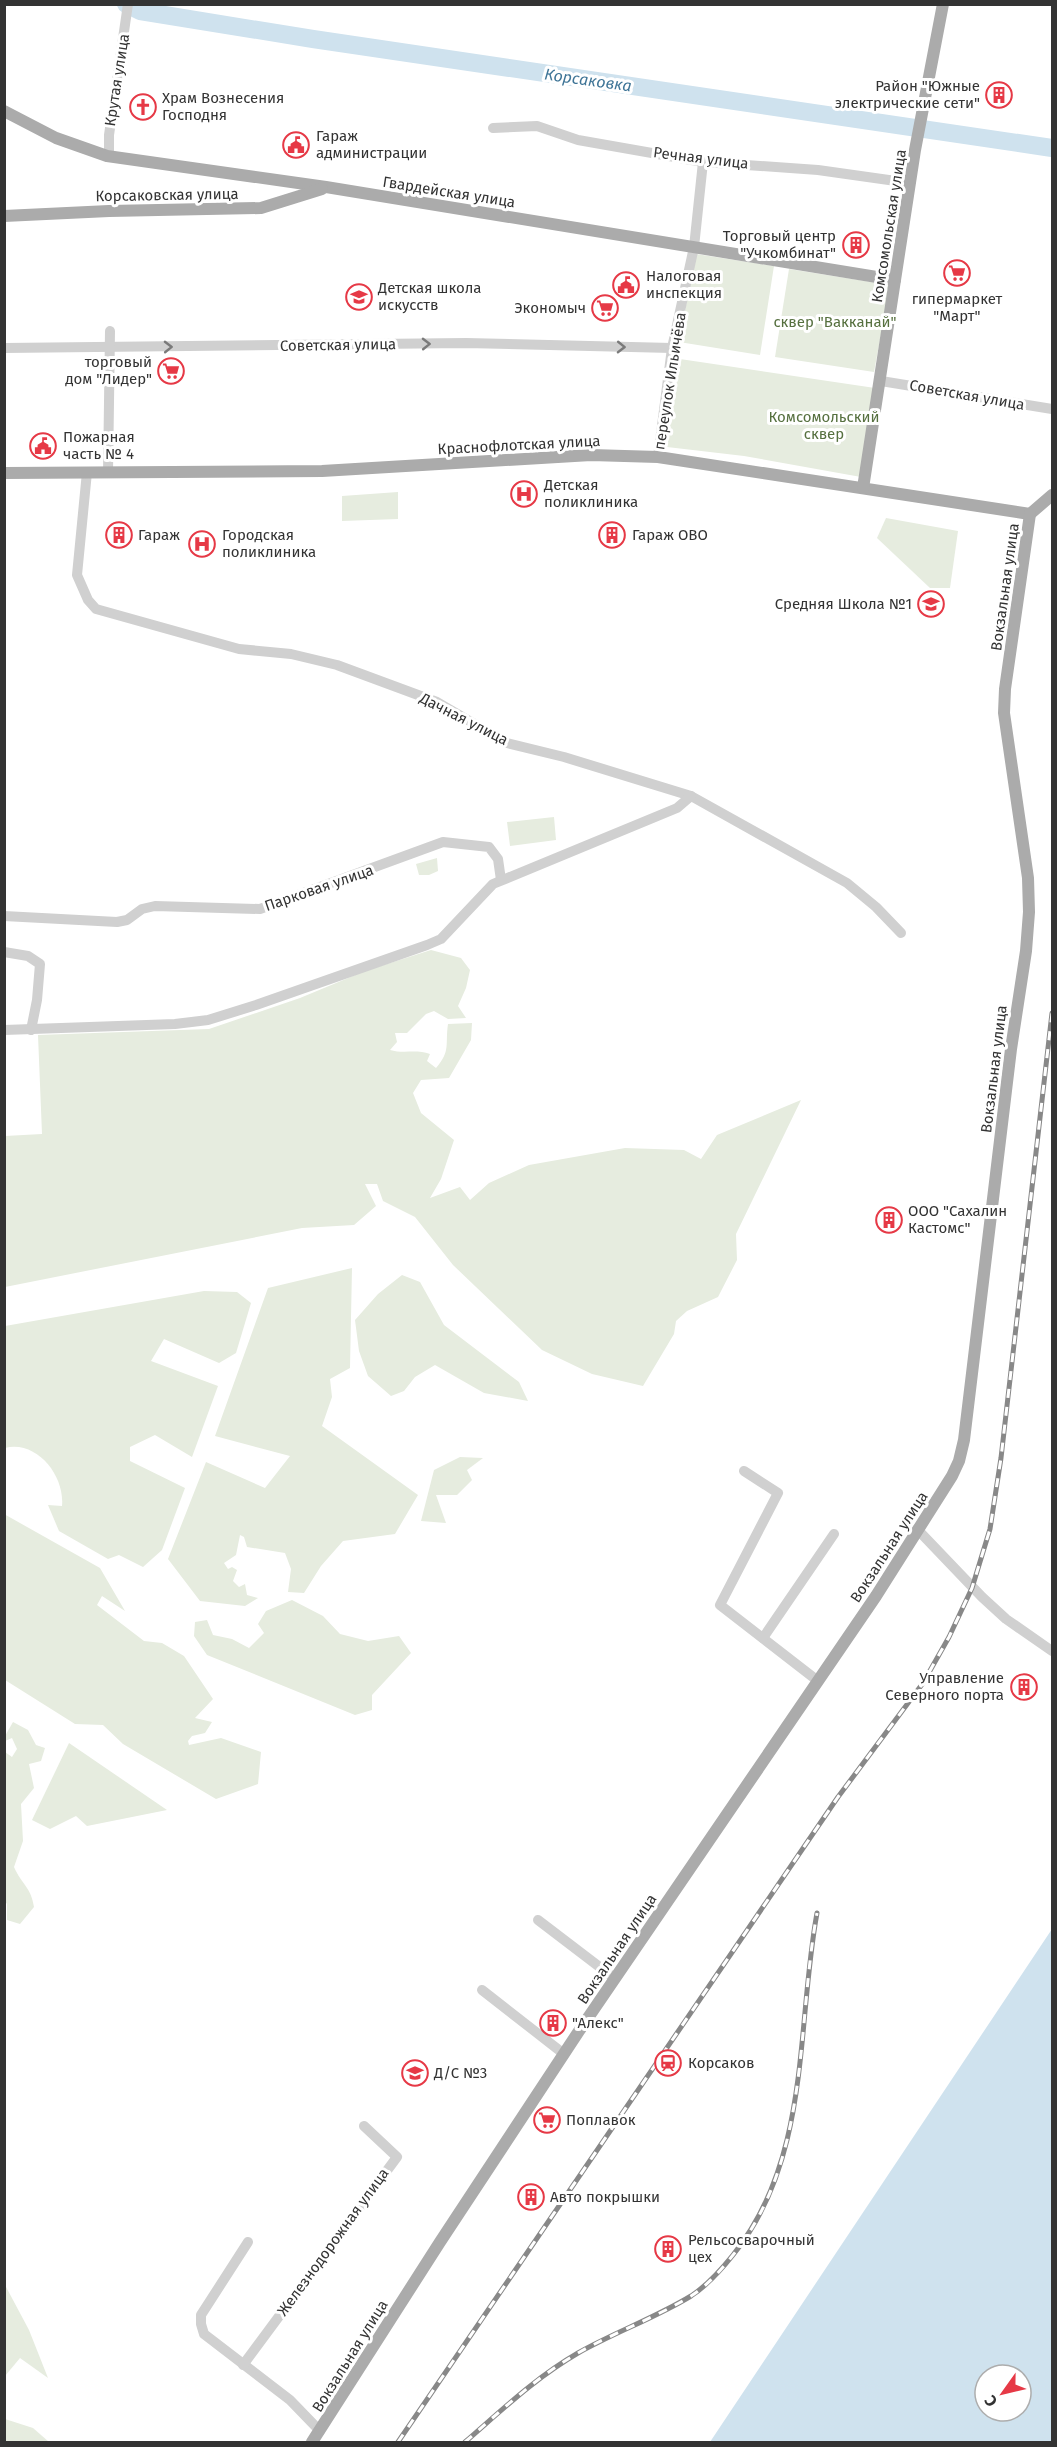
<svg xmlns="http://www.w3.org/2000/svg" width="1057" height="2447" viewBox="0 0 1057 2447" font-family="'Fira Sans',sans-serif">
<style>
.green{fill:#e6ecdf}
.water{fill:#cfe2ee;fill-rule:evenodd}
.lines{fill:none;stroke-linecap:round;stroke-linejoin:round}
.river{stroke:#cfe2ee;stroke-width:18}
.minor{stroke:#d0d0d0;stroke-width:10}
.major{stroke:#ababab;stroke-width:12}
.rail-casing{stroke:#888;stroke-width:5}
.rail{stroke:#fff;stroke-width:3;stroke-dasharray:9;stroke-linecap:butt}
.oneway{stroke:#7a7a7a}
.labels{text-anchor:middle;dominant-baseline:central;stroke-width:6;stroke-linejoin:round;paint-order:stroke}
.street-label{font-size:15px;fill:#333;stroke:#fff}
.poi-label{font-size:15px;fill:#333;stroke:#fff;text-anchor:start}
.park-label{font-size:15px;fill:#56703f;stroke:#fff}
.water-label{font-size:16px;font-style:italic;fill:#3f7597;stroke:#fff}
</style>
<rect width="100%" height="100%" fill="#fff"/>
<g class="green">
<path d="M696,254l78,12 -14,89 -81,-13z"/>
<path d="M789,269l101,16 -16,87 -99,-15z"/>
<path d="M680,359l195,29 -14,89 -117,-21 -77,-9z"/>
<path d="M398,492v27l-56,2v-25z"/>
<path d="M886,518l72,13 -8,57h-20l-53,-50z"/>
<path d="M554,817l2,23 -46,6 -3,-24z"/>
<path d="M437,858l1,13 -9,4h-10l-3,-11z"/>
<path d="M431,950l30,8 9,12 -4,18 -8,18 8,12 -18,1 -14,-8 -8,3 -19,19h-12l2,9 -7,8c13,4 27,-1 40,4l-3,7 9,7c15,-17 9,-24 12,-44l24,-1 -1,17 -22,38 -28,2 -8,13 8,20 33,27 -13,39 -11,19 30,-11 10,13 19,-17 40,-18 96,-17 59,2 17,9 16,-24 84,-35 -65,134 1,26 -19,37 -31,14 -11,10 -2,13 -31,52 -51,-12 -50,-24 -89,-85 -38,-48 -32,-16 -6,-17h-12l11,22 -22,19 -52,3 -297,59v-151l37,-2 -4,-99 171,-6 91,-31 65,-27z"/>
<path d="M352,1268l-2,100 -20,11 2,18 -10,29 96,69 -23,39 -52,7 -22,25 -17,27 -16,-1 3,-23 -6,-16 -38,-6 -3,-10 -4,-2 -4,20 -12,8 4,6 4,-2 5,3 -4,11 6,6 6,-3 2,11 11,3 -13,8 -45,-5 -32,-42 38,-97 59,26 25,-32 -75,-20 53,-148z"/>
<path d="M402,1275l18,7 24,43 75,57 9,19 -44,-8 -49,-28 -20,12 -11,14 -13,5 -23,-20 -9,-25 -4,-31 23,-26z"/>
<path d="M204,1291l33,1 14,11 -15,50 -17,10 -55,-24 -13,22 67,25 -26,71 -37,-22 -25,12v14l55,27 -23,62 -19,17 -24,-12 -11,4 -49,-28 -11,-26 14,1c3,-30 -25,-66 -57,-58v-122z"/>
<path d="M460,1457l23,1 -16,12 5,10 -15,15h-21l10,28 -25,-2 13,-51z"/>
<path d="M4,1514l96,54 25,43 -23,-15 -5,9 47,36 18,2 22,13 29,43 -18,19 17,4 -7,11 -13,3 -4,5 1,4 32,-7 40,14 -3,32 -42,15 -93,-55 -20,-19 -28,-1 -70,-44z"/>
<path d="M292,1600l31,16 17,18 28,7 31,-5 12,17 -39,42v15l-17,5 -148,-60 -13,-19 1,-14 12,-2 6,15 19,4 17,9 15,-15 -6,-9 8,-13z"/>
<path d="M13,1722l15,8 8,15 9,3 -4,13 -12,3 5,24 -13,16 2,37 -9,26c8,18 17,20 20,40l-14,17 -13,-4v-16l-3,-4 1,-148 7,5 5,-8 -5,-11 -7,3v-5z"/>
<path d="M69,1743l98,67 -80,16 -11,-10 -26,13 -18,-9z"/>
<path d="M5,2285l24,45 19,48 -28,-20 -15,18z"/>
<path d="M5,2419l28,9 16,14h-44z"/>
</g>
<path class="water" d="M1052,1929v513h-342zM985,2375h36v36h-36z"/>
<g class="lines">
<path class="river" d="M126,4l14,7 173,28 739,109"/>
<g class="minor">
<path d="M493,128l44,-2 41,14 125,22 115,8 92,13"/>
<path d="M109,156v-21l19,-131"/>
<path d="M4,348l462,-5 206,5"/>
<path d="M881,381l171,28"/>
<path d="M658,457l14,-109 22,-101 9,-85"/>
<path d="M87,472l-10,103 11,25 8,9 143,40 52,5 46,11 100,37 70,41 57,14 127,39 156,87 29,24 25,26"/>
<path d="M108,473l2,-142"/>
<path d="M4,916l113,6 10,-2 15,-11 13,-3 105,3 183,-67 46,5 9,12 3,21"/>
<path d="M4,952l24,4 12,8 -3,36 -6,30"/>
<path d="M4,1030l171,-6 33,-4 48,-15 171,-60 14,-6 52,-55 184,-76 14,-12"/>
<path d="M744,1471l34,22 -58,112 98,76"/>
<path d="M917,1529l65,68 24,22 46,32"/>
<path d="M763,1638l71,-104"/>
<path d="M538,1920l76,58"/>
<path d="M482,1990l82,64"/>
<path d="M248,2242l-47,73v9l3,10 86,66 30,31"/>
<path d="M243,2365l154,-208 -33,-31"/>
</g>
<g class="major">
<path d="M4,111l52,27 51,18 219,31 569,93"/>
<path d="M4,216l105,-5 152,-3 61,-19"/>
<path d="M4,473l318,-2 269,-16 67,2 372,57"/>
<path d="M863,488l52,-338 28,-146"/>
<path d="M1030,514l22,-19"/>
<path d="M312,2442l128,-200 139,-211 297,-435 76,-120 7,-15 5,-21 47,-391 15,-98 3,-39 -1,-34 -24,-165 1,-24 25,-175"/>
</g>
<g class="rail-casing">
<g id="rail">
<path d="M398,2442l440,-645 85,-114 26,-46 23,-49 18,-59 11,-71 51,-445"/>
<path d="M465,2442c37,-32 70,-64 113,-89 37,-21 77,-35 113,-57 17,-11 30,-26 42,-41 78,-97 63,-227 84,-342"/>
</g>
</g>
<use href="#rail" class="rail"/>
</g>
<defs><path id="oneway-chevron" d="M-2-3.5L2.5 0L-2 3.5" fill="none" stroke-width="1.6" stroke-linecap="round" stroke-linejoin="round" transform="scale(1.5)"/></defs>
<g class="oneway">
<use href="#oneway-chevron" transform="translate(426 344) rotate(-1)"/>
<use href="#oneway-chevron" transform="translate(168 347) rotate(-1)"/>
<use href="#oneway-chevron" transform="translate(621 347) rotate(1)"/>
</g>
<defs>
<g id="building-ring" transform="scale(1.35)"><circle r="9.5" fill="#fff" stroke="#e63946" stroke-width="1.5"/><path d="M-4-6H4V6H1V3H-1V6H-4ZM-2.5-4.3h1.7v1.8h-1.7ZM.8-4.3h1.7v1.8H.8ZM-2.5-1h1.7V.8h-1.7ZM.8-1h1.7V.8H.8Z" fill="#e63946"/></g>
<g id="church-ring" transform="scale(1.35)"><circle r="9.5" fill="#fff" stroke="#e63946" stroke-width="1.5"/><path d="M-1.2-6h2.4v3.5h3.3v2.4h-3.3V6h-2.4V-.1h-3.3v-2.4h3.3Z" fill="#e63946"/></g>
<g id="civic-ring" transform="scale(1.35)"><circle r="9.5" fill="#fff" stroke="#e63946" stroke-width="1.5"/><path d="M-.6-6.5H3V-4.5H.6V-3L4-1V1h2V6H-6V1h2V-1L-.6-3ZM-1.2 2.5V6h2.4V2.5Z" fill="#e63946"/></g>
<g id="supermarket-ring" transform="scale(1.35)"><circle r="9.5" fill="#fff" stroke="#e63946" stroke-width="1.5"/><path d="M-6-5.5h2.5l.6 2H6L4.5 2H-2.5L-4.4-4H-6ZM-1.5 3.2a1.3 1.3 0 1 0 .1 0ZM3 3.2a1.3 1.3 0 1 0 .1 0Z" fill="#e63946"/></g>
<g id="school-ring" transform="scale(1.35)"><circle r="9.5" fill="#fff" stroke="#e63946" stroke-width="1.5"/><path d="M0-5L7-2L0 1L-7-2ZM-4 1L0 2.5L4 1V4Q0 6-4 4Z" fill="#e63946"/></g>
<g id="hospital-ring" transform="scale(1.35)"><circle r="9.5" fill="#fff" stroke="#e63946" stroke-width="1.5"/><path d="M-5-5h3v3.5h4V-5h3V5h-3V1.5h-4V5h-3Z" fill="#e63946"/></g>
<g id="station-ring" transform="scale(1.35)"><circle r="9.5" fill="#fff" stroke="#e63946" stroke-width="1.5"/><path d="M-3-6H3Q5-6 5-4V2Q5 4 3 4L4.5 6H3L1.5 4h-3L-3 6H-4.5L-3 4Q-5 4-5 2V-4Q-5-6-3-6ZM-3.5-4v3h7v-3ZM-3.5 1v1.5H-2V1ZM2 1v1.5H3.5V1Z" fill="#e63946"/></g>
</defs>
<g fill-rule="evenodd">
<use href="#building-ring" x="999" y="95"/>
<use href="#church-ring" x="143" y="107"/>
<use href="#civic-ring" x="296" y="145"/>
<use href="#building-ring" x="856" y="245"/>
<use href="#supermarket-ring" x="957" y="273"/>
<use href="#civic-ring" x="626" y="285"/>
<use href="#school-ring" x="359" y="297"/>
<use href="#supermarket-ring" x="605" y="308"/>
<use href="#supermarket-ring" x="171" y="371"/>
<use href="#civic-ring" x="43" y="446"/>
<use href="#hospital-ring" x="524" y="494"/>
<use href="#building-ring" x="119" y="535"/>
<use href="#building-ring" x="612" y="535"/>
<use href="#hospital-ring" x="202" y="544"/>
<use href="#school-ring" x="931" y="604"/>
<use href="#building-ring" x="889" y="1220"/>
<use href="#building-ring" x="1024" y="1687"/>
<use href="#building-ring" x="553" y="2023"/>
<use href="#station-ring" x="668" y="2063"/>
<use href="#school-ring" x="415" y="2073"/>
<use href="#supermarket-ring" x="547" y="2120"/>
<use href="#building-ring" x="531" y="2197"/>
<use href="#building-ring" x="668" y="2249"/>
</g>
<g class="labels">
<g class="street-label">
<text transform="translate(117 80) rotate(-81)">Крутая улица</text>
<text transform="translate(701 158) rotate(7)">Речная улица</text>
<text transform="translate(449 192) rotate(9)">Гвардейская улица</text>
<text transform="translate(167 195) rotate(-1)">Корсаковская улица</text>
<text transform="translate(889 226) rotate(-81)">Комсомольская улица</text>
<text transform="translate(338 345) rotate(-1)">Советская улица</text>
<text transform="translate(670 381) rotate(-81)">переулок Ильичёва</text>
<text transform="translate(967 395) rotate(10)">Советская улица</text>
<text transform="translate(519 445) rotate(-3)">Краснофлотская улица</text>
<text transform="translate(1005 587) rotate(-82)">Вокзальная улица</text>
<text transform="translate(464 719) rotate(27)">Дачная улица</text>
<text transform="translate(319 888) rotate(-19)">Парковая улица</text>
<text transform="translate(994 1069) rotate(-83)">Вокзальная улица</text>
<text transform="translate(889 1547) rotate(-57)">Вокзальная улица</text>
<text transform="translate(617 1949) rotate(-56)">Вокзальная улица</text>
<text transform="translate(333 2242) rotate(-54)">Железнодорожная улица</text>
<text transform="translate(350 2356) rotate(-58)">Вокзальная улица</text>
</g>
<g class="poi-label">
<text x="980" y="86" text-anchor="end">Район "Южные<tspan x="980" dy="17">электрические сети"</tspan></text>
<text x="162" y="98">Храм Вознесения<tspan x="162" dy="17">Господня</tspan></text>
<text x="316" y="136">Гараж<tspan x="316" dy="17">администрации</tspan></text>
<text x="836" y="236" text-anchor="end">Торговый центр<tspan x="836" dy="17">"Учкомбинат"</tspan></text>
<text x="646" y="276">Налоговая<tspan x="646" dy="17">инспекция</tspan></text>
<text x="378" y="288">Детская школа<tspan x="378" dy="17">искусств</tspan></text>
<text x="957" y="299" text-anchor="middle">гипермаркет<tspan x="957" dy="17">"Март"</tspan></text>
<text x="586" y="308" text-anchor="end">Экономыч</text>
<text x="152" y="362" text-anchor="end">торговый<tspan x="152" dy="17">дом "Лидер"</tspan></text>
<text x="63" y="437">Пожарная<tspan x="63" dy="17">часть № 4</tspan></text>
<text x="544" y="485">Детская<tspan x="544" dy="17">поликлиника</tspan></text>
<text x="138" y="535">Гараж</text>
<text x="222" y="535">Городская<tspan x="222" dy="17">поликлиника</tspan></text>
<text x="632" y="535">Гараж ОВО</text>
<text x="912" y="604" text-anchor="end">Средняя Школа №1</text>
<text x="908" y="1211">ООО "Сахалин<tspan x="908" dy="17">Кастомс"</tspan></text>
<text x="1004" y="1678" text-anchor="end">Управление<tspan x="1004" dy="17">Северного порта</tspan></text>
<text x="572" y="2023">"Алекс"</text>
<text x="688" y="2063">Корсаков</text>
<text x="434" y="2073">Д/С №3</text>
<text x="566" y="2120">Поплавок</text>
<text x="550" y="2197">Авто покрышки</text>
<text x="688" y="2240">Рельсосварочный<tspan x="688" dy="17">цех</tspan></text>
</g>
<g class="park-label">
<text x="835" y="322">сквер "Вакканай"</text>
<text x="824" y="417">Комсомольский<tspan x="824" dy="17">сквер</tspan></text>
</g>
<g class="water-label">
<text transform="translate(588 80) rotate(8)">Корсаковка</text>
</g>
</g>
<rect width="1057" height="2447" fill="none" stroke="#333333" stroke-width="12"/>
<g transform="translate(1003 2393) rotate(236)"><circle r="28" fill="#ffffff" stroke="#adadad" stroke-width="1.5"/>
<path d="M0-4.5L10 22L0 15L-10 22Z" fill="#e63946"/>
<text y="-9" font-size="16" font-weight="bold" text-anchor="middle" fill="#333333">С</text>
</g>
</svg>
